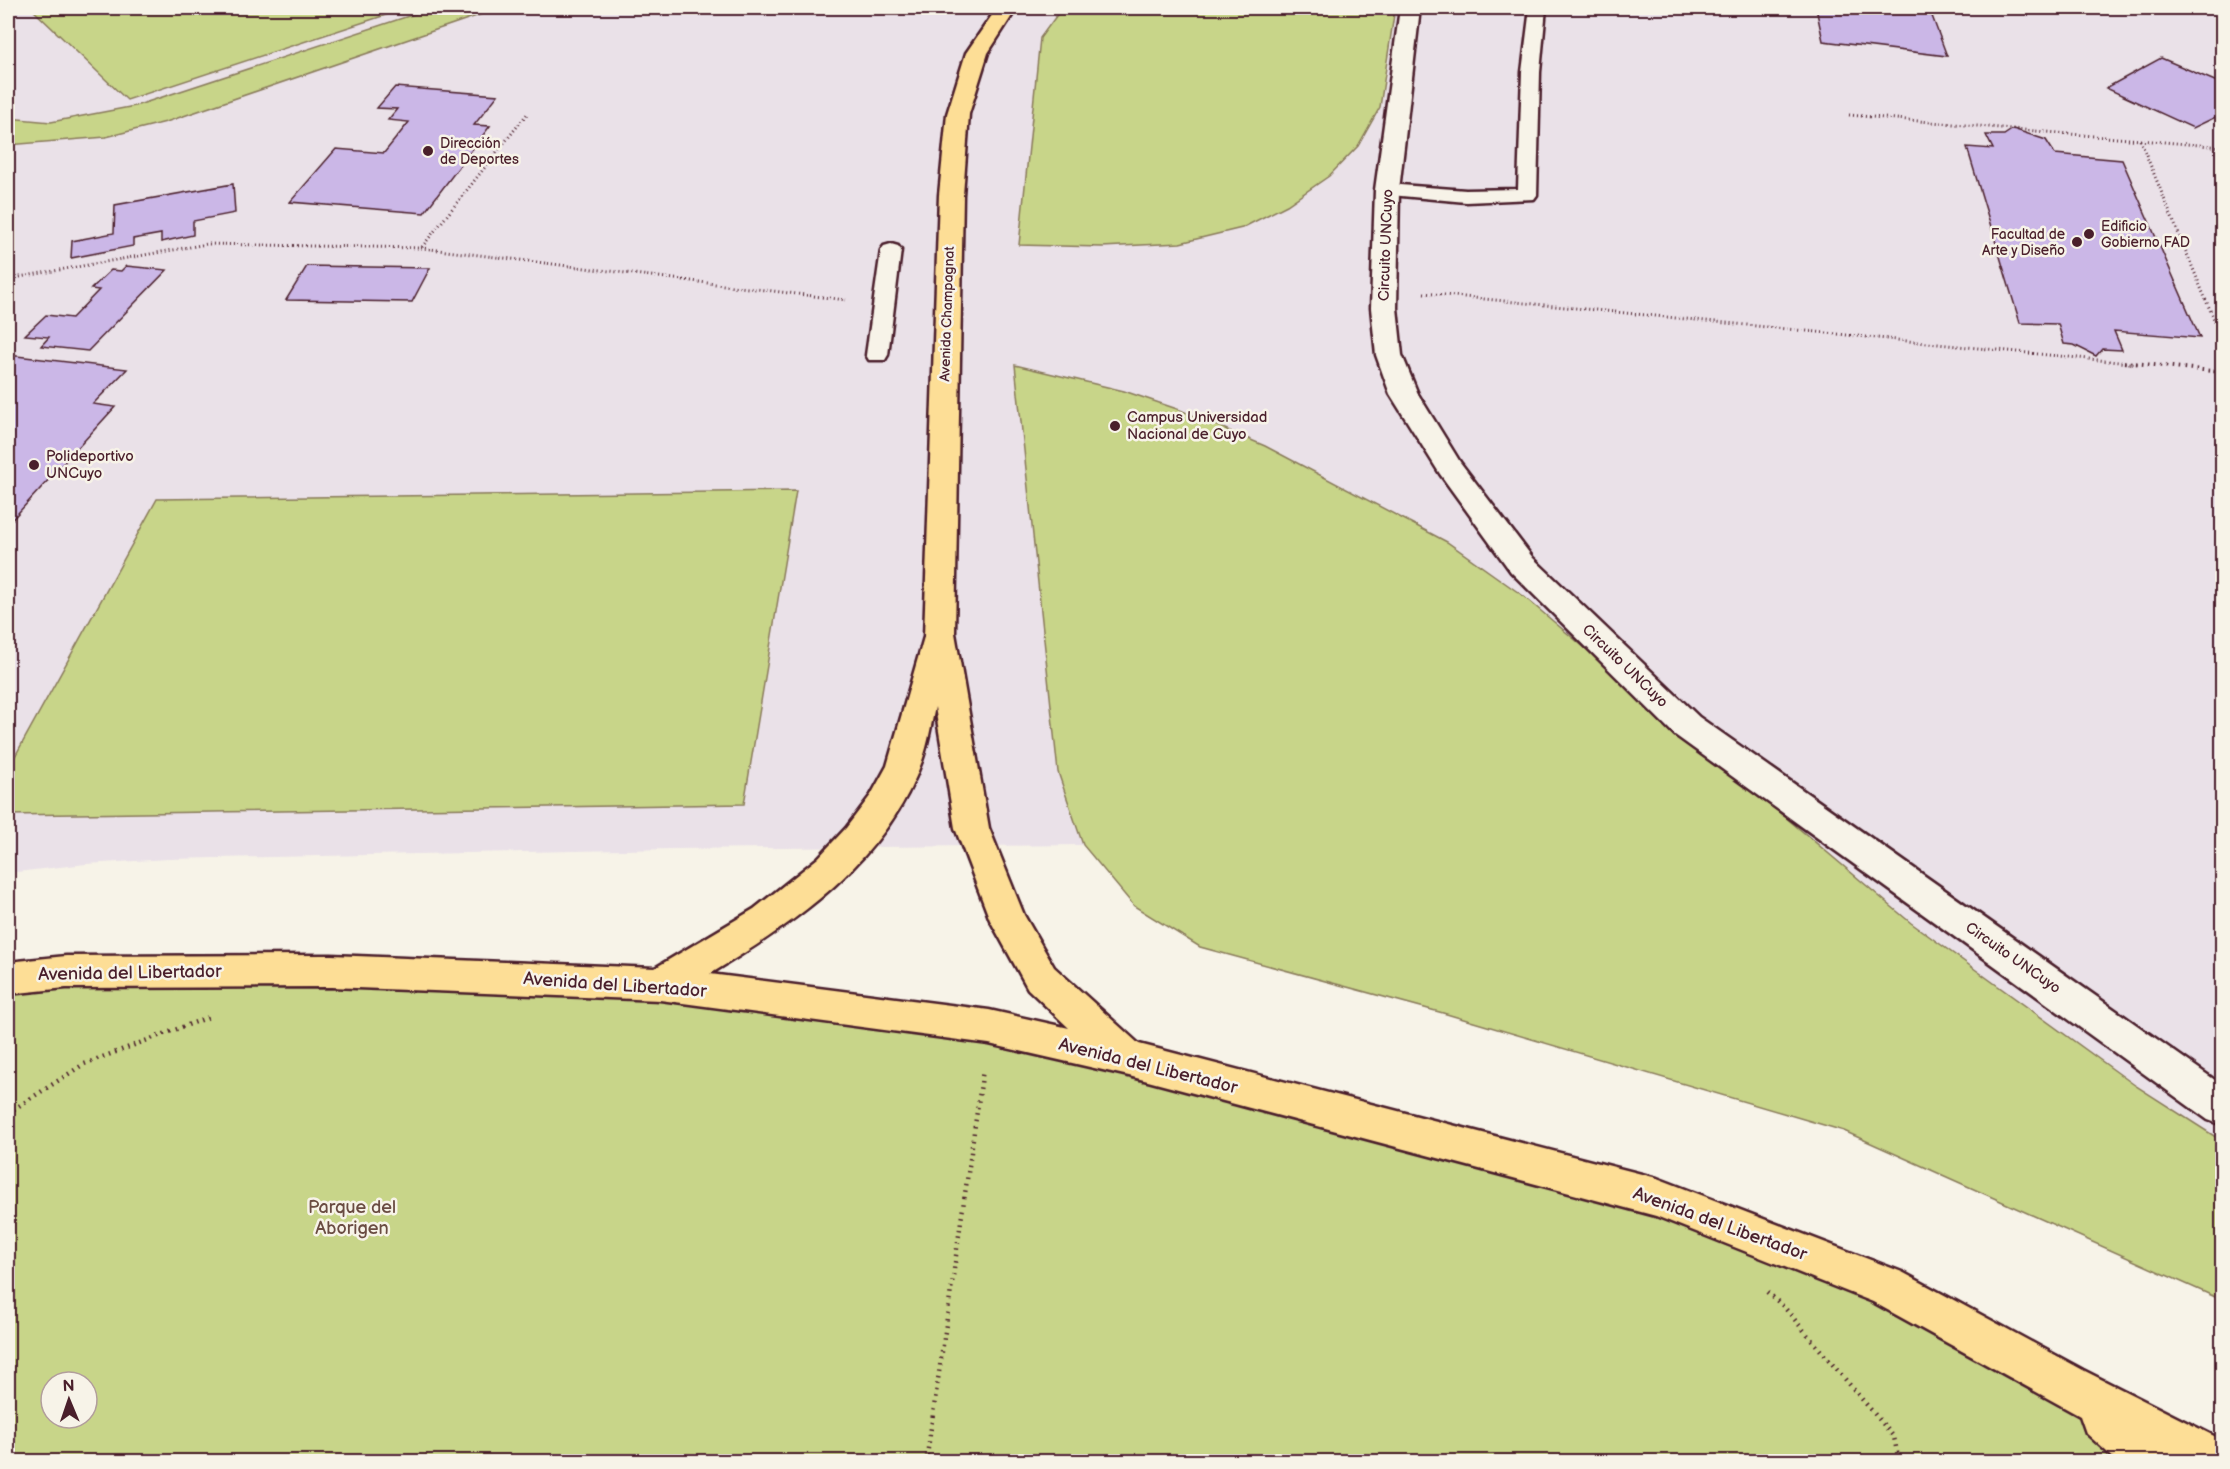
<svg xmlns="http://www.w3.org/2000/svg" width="2230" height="1469" viewBox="0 0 2230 1469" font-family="'Balsamiq Sans',sans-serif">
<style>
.built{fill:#eae1e8}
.green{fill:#c8d589;stroke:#897a5a;stroke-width:1.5;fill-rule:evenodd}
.building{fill:#cbb7e7;stroke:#4a1f2b;stroke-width:1.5}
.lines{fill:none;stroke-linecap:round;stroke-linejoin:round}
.service-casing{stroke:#4a1f2b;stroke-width:5}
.minor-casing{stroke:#4a1f2b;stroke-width:5}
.primary-casing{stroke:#4a1f2b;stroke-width:5}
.path-far2{stroke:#4a1f2b;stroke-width:3;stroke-dasharray:1 3;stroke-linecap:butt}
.path-far1{stroke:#4a1f2b;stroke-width:4;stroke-dasharray:1.5 4.5;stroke-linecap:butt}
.path{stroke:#4a1f2b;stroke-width:4.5;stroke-dasharray:1.5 5;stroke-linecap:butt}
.service{fill:#f7f3e8;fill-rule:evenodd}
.minor{fill:#f7f3e8;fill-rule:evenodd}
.primary{fill:#fdde96;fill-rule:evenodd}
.poi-dot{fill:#4a1f2b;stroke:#f7f3e8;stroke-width:2}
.labels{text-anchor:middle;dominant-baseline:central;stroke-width:5;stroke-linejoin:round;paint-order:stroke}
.far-poi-label{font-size:14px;fill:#4a1f2b;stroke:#f7f3e8;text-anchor:start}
.far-street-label{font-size:14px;fill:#4a1f2b;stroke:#f7f3e8}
.street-label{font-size:15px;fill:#4a1f2b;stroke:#f7f3e8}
.poi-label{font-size:15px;fill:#4a1f2b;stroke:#f7f3e8;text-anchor:start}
.near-street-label{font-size:18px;fill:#4a1f2b;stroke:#f7f3e8}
.near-park-label{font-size:18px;fill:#6a4c42;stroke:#f7f3e8}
</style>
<rect width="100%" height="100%" fill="#f7f3e8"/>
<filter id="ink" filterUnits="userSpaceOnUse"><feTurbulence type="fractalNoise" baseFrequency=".0167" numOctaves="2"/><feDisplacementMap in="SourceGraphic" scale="12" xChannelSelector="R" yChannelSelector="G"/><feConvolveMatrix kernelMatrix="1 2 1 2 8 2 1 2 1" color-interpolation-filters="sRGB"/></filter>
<g filter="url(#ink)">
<path class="built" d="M8,8h2214v1292l-378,-169 -401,-118 -243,-66 -66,-41 -51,-61 -410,4 -505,10 -82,5 -78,9z"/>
<g class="green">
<path d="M31,8h376l-280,92z"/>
<path d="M433,8h67l-334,114 -60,15 -98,8v-27l43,4 84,-16z"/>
<path d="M1062,8h333l-15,99 -22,39 -29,30 -42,29 -45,23 -62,15 -78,4 -83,-2 21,-207z"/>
<path d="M1015,365l109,26 56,19 85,36 182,96 75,53 389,328 225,163 86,55v159l-378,-169 -401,-118 -243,-66 -66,-41 -51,-61 -25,-73z"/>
<path d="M796,491l-52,313 -736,11v-46l149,-270z"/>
<path d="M331,971l658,56 668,170 230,90 266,175h-2145v-484l58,-6zM51,1382h36v36h-36z"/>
</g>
<g class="building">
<path d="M1816,8h113l18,48 -124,-15z"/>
<path d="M2161,58l61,26v30l-29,14 -87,-40z"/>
<path d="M395,87l103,8 -24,30 16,1 -66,87 -134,-11 46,-53 48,4 25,-31 -21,-2 9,-11 -20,-1z"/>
<path d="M2013,129l33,11 9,14 67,6 78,178 -86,-7 8,19 -20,-1 -6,7 -22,-11 -10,-1 -6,-20 -38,-1 -53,-176 26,2 -7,-14h18z"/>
<path d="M233,184l2,29 -42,8v14l-32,7v-8l-28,5v7l-62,12 1,-17 42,-8 1,-28z"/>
<path d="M126,266l41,4 -79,81 -47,-5 8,-9 -24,-2 21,-20 26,3 27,-28 -8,-1 20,-19 10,1z"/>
<path d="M307,266l123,2 -18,34 -126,-2z"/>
<path d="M8,355l119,14 -34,35 22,3 -107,117z"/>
</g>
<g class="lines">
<g class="service-casing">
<g id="service">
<path d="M1530,8h16l-6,64 -3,123 -3,4 -68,3 -86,-8 -3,-4 10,-6 79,6 52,-1 4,-117z"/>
<path d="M891,244l7,2 3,4 -13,105 -3,5h-16l-3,-5 15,-105 3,-4z"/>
</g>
</g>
<g class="minor-casing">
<path id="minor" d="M1400,8h20l-21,182 -2,118 5,47 16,39 42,68 73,96 166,159 523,368v40l-14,-5 -533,-385 -164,-163 -71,-98 -50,-80 -14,-39 -5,-47 4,-118z"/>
</g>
<g class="primary-casing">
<path id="primary" d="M997,8h20l-29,45 -19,61 -6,81 -8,438 34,195 35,87 30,52 85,77 518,134 245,94 181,98 139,70v22h-104l-32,-29 -6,-17 -207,-114 -217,-86 -527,-140 -140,-32 -329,-44 -329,-13 -265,1 -58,6v-32l58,-6 265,-1 324,13 99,-59 64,-51 28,-30 25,-33 16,-29 37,-129 15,-442 8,-81 19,-61zM935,707l20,121 35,92 38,69 41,39 -80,-18 -279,-36c85,-51 177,-114 212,-213 6,-17 9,-36 13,-54z"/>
</g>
<g class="path-far2">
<path d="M1849,115l373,32"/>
<path d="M2140,140l82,199"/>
<path d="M422,247l105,-133"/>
<path d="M8,279l199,-35 215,4 424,52"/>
<path d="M1424,293l715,71"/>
</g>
<path class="path-far1" d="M2124,362l98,10"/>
<g class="path">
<path d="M8,1113l76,-49 125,-47"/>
<path d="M1767,1292l17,15 110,130 5,25"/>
<path d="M926,1462l57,-392"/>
</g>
<use href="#service" class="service"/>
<use href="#minor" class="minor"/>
<use href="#primary" class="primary"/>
</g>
</g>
<g class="poi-dot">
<circle cx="428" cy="151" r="6"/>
<circle cx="2089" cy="234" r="6"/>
<circle cx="2077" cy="242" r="6"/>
<circle cx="1115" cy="426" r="6"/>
<circle cx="34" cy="465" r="6"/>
</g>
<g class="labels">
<g class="far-poi-label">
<text x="440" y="143">Dirección<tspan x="440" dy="16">de Deportes</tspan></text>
<text x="2101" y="226">Edificio<tspan x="2101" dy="16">Gobierno FAD</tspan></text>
<text x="2065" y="234" text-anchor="end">Facultad de<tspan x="2065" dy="16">Arte y Diseño</tspan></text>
</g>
<g class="far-street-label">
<text transform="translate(947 314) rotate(-88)">Avenida Champagnat</text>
</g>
<g class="street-label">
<text transform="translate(1386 245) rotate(-88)">Circuito UNCuyo</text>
<text transform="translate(1625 666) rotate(44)">Circuito UNCuyo</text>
<text transform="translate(2013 958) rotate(35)">Circuito UNCuyo</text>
</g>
<g class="poi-label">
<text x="1127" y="417">Campus Universidad<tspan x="1127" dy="17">Nacional de Cuyo</tspan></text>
<text x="46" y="456">Polideportivo<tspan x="46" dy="17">UNCuyo</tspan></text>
</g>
<g class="near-street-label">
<text transform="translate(130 973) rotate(-1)">Avenida del Libertador</text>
<text transform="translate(615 985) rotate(4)">Avenida del Libertador</text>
<text transform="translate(1148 1066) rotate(14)">Avenida del Libertador</text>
<text transform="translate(1720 1224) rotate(20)">Avenida del Libertador</text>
</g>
<g class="near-park-label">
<text x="352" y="1207">Parque del<tspan x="352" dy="21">Aborigen</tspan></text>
</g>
</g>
<rect width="2230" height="1469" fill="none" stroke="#f7f3e8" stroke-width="30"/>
<rect x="15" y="15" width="2200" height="1439" fill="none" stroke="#4a1f2b" stroke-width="2" filter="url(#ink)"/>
<g transform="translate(69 1400) rotate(358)"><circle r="28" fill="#f7f3e8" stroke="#b29e9c" stroke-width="1.5"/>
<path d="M0-4.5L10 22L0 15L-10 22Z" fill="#4a1f2b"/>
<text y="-9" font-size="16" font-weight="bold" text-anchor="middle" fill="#4a1f2b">N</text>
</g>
</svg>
